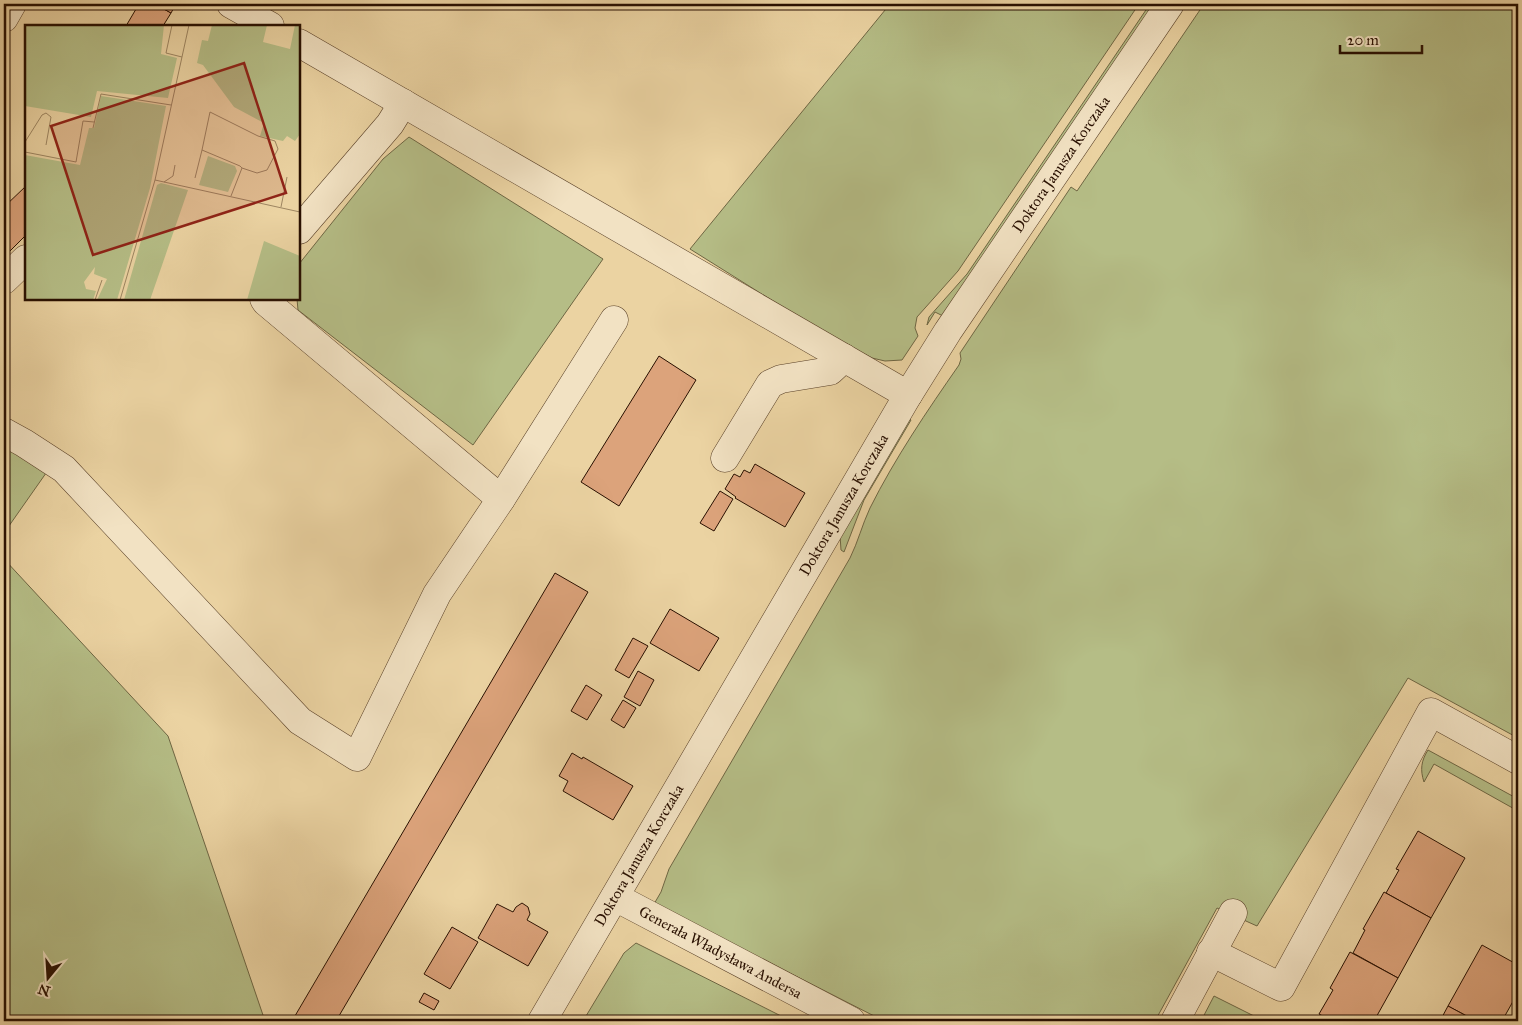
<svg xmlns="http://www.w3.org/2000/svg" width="1522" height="1025" viewBox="0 0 1522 1025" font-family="'IM FELL Great Primer',serif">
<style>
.green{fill:#b5bd86;stroke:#6e6643}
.building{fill:#dca37b;stroke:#280f00}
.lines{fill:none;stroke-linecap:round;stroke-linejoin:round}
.minor-casing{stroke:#594028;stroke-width:29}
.minor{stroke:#f2e2c3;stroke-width:28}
.labels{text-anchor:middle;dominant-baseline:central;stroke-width:4;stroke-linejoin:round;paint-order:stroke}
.street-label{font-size:15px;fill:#280f00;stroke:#f2e2c3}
.inset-road{fill:none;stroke:#9d8561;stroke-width:1}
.view{fill:#8f2418;fill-opacity:0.15;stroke:#8f2418;stroke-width:2.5}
.inset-edge{fill:none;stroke:#280f00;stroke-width:2.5}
</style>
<rect width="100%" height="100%" fill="#ebd3a2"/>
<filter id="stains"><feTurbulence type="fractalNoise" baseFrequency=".004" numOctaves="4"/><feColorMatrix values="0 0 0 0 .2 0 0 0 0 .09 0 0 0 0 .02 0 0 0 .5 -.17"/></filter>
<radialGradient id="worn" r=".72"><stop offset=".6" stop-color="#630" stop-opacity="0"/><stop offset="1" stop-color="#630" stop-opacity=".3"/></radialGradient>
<g class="green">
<path d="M890,4h249l-181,267 -41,46 -2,11 3,8 -16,24 -17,1 -13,-3 -48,-25 -134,-84z"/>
<path d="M1150,4h4l-211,312 -8,-4 -8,13 2,-8 38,-43z"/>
<path d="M1204,4h314v734l-110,-60 -151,248 -40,-18 -62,113h-271l-230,-117 7,-12 8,-23 181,-311c8,-16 12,-33 20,-50 25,-50 57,-97 89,-143l2,-6 -1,-6 111,-166 6,4z"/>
<path d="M409,137l194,122 -130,186 -175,-135 -1,-11h2v-35l84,-105z"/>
<path d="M908,418l3,2 -47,80 -20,52 -3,-2 -1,-15z"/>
<path d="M4,439l47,27 -47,67z"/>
<path d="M4,559l164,177 97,285h-261z"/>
<path d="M1428,750l90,49v12l-84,-47 -10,18c-4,-12 -3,-21 4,-32z"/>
<path d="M636,943l155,78h-208l41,-68z"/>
<path d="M1214,996l50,25h-63z"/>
</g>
<g class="building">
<path d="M139,4h16l16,9 -8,13h-37z"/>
<path d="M155,4h21l-5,9z"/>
<path d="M26,186v49l-22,22v-50z"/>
<path d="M659,356l37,24 -77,126 -38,-24z"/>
<path d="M755,464l50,29 -20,34 -50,-29 1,-1 -11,-8 9,-15 6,3 4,-7 6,3z"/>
<path d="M720,491l13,8 -19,32 -14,-8z"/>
<path d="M555,573l33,19 -252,429h-44z"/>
<path d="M670,609l49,29 -20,33 -49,-28z"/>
<path d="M633,638l15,8 -19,32 -14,-8z"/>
<path d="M638,671l16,9 -14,26 -16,-9z"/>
<path d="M586,685l16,10 -15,25 -16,-9z"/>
<path d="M623,700l13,8 -12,20 -13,-8z"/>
<path d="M572,753l10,6 1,-2 50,29 -20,34 -50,-29 5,-10 -9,-5z"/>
<path d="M1418,831l47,27 -34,60 -45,-25 13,-23 -3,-1z"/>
<path d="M1384,892l47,26 -33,60 -45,-25 12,-23 -2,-1z"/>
<path d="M522,903l6,4 2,7 -3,6 21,12 -20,34 -50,-28 19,-34 16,8 3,-5z"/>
<path d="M452,927l26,15 -28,47 -26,-15z"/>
<path d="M1482,945l36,20v21l-5,9 3,1 -14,25h-26l-28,-15z"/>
<path d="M1350,952l48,26 -24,43h-42l-13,-7 14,-24 -3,-2z"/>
<path d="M424,993l15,8 -5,9 -15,-8z"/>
<path d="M1448,1006l28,15h-36z"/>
</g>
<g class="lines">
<g class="minor-casing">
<g id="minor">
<path d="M231,4l39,22"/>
<path d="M4,18l8,-14"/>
<path d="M299,43l609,352"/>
<path d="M299,230l91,-106 13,-21"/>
<path d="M4,280l22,-21"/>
<path d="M264,299l2,3 235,197 113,-179"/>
<path d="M4,432l20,11 40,26 236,252 57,36 80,-163 64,-95"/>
<path d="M725,458l45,-74 11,-5 49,-8 14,-13"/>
<path id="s1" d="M615,897l236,124"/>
<path d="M1211,952l70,35 150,-275 87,48"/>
<path id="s2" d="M542,1021l366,-626 40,-64 222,-327"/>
<path d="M1175,1021l58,-108"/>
</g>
</g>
<use href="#minor" class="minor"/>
</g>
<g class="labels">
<g class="street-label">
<text stroke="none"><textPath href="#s2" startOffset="1002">Doktora Janusza Korczaka</textPath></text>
<text stroke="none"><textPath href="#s2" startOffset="598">Doktora Janusza Korczaka</textPath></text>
<text stroke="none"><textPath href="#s2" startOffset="192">Doktora Janusza Korczaka</textPath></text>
<text stroke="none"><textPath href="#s1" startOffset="119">Generała Władysława Andersa</textPath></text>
</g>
</g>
<g transform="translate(25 25)">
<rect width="275" height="275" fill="#ebd3a2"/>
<path d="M0,0h139l-3,29 16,4 -9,40 -71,-7 -6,26 -66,-11zM187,0h55l-4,17 27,7 5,-24h5v109l-5,7 -8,-5 -4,5 -23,-5 4,-13 -30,-16 -31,-42 -6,-2 5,-23 6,1zM76,71l65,10 -16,82 -33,112h-20l10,-21 -13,-5 1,-7 -11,15 2,7 10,2 -3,9h-68v-145l55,10 9,-37h5zM183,131l27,10 2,5 -9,21 -29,-7zM136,158l27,7 -38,110h-26l33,-115zM239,216l36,15v44h-53z" fill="#b5bd86"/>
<path class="inset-road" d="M147,0l-6,28 16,4M68,103l8,-34 70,11M0,117l17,-27 4,-2 5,4 -5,28M177,125l8,-38 48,24 17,5 3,8 -11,21 -10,3 -15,-5M0,127l51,10 7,-41 11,1M170,153l7,-28 38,16 2,2 -11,28M130,155l145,32M139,157l9,-6 2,-11M256,182l6,-30M70,275l7,-20M95,275l35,-120 34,-155"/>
<path class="view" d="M219,38l42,130 -193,62 -42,-129z"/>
<rect width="275" height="275" class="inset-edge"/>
</g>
<rect width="1522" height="1025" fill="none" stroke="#ebd3a2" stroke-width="20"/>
<rect x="5" y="5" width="1512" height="1015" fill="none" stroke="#280f00" stroke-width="2.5"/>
<rect x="10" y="10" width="1502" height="1005" fill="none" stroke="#280f00"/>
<g transform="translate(48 978) rotate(198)" stroke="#f2e2c3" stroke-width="4" paint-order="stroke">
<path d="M0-4L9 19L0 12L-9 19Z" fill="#280f00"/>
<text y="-8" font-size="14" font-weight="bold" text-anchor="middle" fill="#280f00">N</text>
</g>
<path d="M1340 45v8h82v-8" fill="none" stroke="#280f00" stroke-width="2.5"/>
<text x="1347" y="45" font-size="15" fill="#280f00" stroke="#f2e2c3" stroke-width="4" paint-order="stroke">20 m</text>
<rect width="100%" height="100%" filter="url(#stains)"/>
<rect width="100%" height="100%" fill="url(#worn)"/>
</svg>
